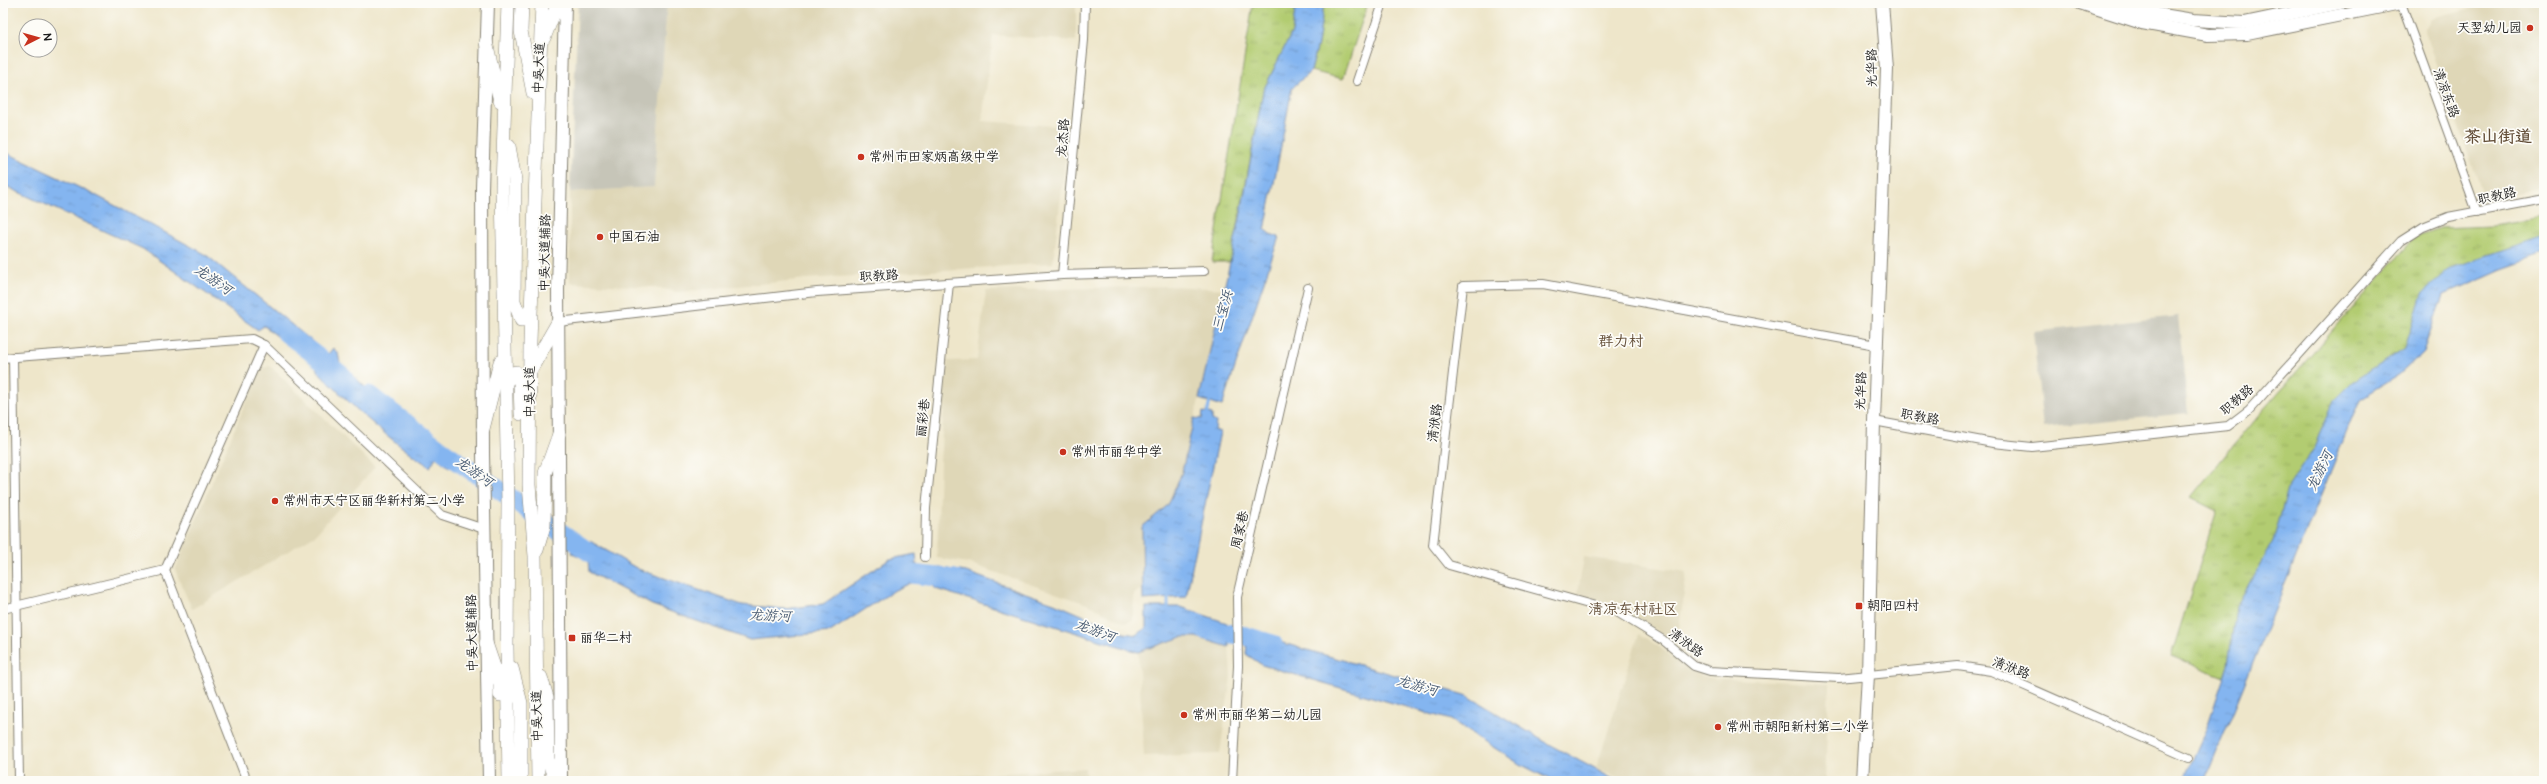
<svg xmlns="http://www.w3.org/2000/svg" width="2547" height="784" viewBox="0 0 2547 784" font-family="'Architects Daughter','LXGW WenKai TC',sans-serif">
<style>
.built{fill:#dfd7b7}
.industrial{fill:#c6c5b8}
.park{fill:url(#park-tufts);stroke:#677446}
.water{fill:url(#water-ripples);stroke:#506886}
.lines{fill:none;stroke-linecap:round;stroke-linejoin:round}
.stream{stroke:#84b5f0;stroke-width:3}
.river{stroke:#84b5f0;stroke-width:19}
.minor-casing{stroke:#858173;stroke-width:10}
.secondary-casing{stroke:#858173;stroke-width:14}
.primary-casing{stroke:#858173;stroke-width:14}
.minor{stroke:#fff;stroke-width:8}
.secondary{stroke:#fff;stroke-width:12}
.primary{stroke:#fff;stroke-width:13}
.poi-dot{fill:#c8321e;stroke:#fdfcf7;stroke-width:1.5}
.labels{text-anchor:middle;dominant-baseline:central;stroke-width:3.5;stroke-linejoin:round;paint-order:stroke}
.poi-label{font-size:13px;fill:#1c1c1c;stroke:#fdfcf7;text-anchor:start}
.street-label{font-size:13px;fill:#1c1c1c;stroke:#fdfcf7}
.water-label{font-size:14px;font-style:italic;fill:#465971;stroke:#fdfcf7}
.quarter-label{font-size:15px;fill:#624d37;stroke:#fdfcf7}
.district-label{font-size:17px;font-weight:bold;fill:#624d37;stroke:#fdfcf7}
</style>
<defs>
<pattern id="park-tufts" width="24" height="20" patternUnits="userSpaceOnUse"><rect width="24" height="20" fill="#b2cc71"/><path d="M3 7l-1-3M5 7V3M7 7l1-3M15 17l-1-3M17 17v-4M19 17l1-3" fill="none" stroke="#98af61"/></pattern>
<pattern id="water-ripples" width="26" height="14" patternUnits="userSpaceOnUse"><rect width="26" height="14" fill="#84b5f0"/><path d="M2 4q2-2 4 0t4 0M15 11q2-2 4 0t4 0" fill="none" stroke="#719bcd"/></pattern>
</defs>
<rect width="100%" height="100%" fill="#fdfcf7"/>
<filter id="ink" filterUnits="userSpaceOnUse"><feTurbulence type="fractalNoise" baseFrequency=".025" numOctaves="2"/><feDisplacementMap in="SourceGraphic" scale="8" xChannelSelector="R" yChannelSelector="G"/><feConvolveMatrix kernelMatrix="1 2 1 2 8 2 1 2 1" color-interpolation-filters="sRGB"/></filter>
<filter id="wash" filterUnits="userSpaceOnUse"><feTurbulence type="fractalNoise" baseFrequency=".012" numOctaves="4" result="noise"/><feDisplacementMap in="SourceGraphic" scale="16" xChannelSelector="R" yChannelSelector="G"/><feGaussianBlur stdDeviation="0.9" result="paint"/><feColorMatrix in="noise" values="0 0 0 0 0 0 0 0 0 0 0 0 0 0 0 0 0 1.4 0 .05"/><feComposite in="paint" operator="in"/></filter>
<g filter="url(#wash)">
<rect width="100%" height="100%" fill="#eee6ca"/>
<g class="built">
<path d="M667,3h409v38l-83,-6 -11,86 87,6 -16,136 -246,16 -129,13 -24,-5 -84,-4v-91l84,-5z"/>
<path d="M2156,3h71l-49,4z"/>
<path d="M2492,3h52v184l-59,13 -61,-169 7,-13z"/>
<path d="M1173,286l52,3 -43,183 -14,33 -26,22 1,61 -9,6 -1,26 -8,3 -38,-19 -63,-22 -56,-19 -31,-5 3,-96 7,-101 30,-1 9,-69z"/>
<path d="M270,366l105,101 -60,68 -123,74 -17,-39 85,-201z"/>
<path d="M1584,557l103,15 -10,71 -56,-37 -43,-13z"/>
<path d="M1639,634l22,14 28,23 22,7 118,6 -4,97h-197l-32,-12z"/>
<path d="M1182,637h14l33,10 2,29 -11,78 -76,2 -6,-104z"/>
<path d="M1085,768l1,13h-162v-3z"/>
</g>
<g class="industrial">
<path d="M578,3h89l-13,184 -84,5z"/>
<path d="M2178,316l10,97 -145,15 -10,-96z"/>
</g>
<g class="park">
<path d="M1253,3h43l-4,29 -29,59 -32,171h-19z"/>
<path d="M1324,3h44l-25,76 -32,-8 7,-27z"/>
<path d="M2544,218v23l-115,53 -26,74 -51,26 -128,283 -53,-21 46,-146 -26,-13 64,-78 161,-183 24,-8 52,-2z"/>
</g>
<g class="water">
<path d="M1296,3h28l-6,41 -7,27 -19,17 -27,142 5,4 9,3 -57,169 -23,-7 41,-181 23,-127 29,-59z"/>
<path d="M3,151l96,46 106,57 108,88 -11,13 -38,-29 -6,4 -115,-81 -140,-64z"/>
<path d="M2544,237v17l-42,15 -59,26 -20,57 -23,22 -40,25 -155,382h-22l24,-54 21,-62 8,-58 37,-66 16,-55 24,-37 21,-48 21,-21 50,-32 17,-54 29,-26z"/>
<path d="M333,348l5,5 2,10 73,70 19,4 17,14v16l-13,-10 -6,10c-42,-28 -79,-61 -114,-98z"/>
<path d="M1203,412l9,2v6l4,2 -1,8 5,2 -34,165 -43,3 -1,-73 26,-22 14,-33 12,-54 8,1z"/>
<path d="M571,536l15,10 4,-5 48,28 104,36 43,4 38,-5 67,-45 26,-5 2,26 -23,10 -65,42 -80,8 -98,-35 -63,-33 -1,-12 -16,-7z"/>
<path d="M941,568l25,4 88,31 70,30 13,2 9,-7v-21h35l46,16 2,24 -33,-10h-14l-44,15 -202,-63 -8,-8 1,-12z"/>
<path d="M1248,633l220,63 84,50 65,35h-64l-35,-18 -67,-43 -189,-55 -16,-11z"/>
</g>
<g class="lines">
<g class="stream">
<path d="M1207,416l3,-16"/>
<path d="M1168,596v14"/>
</g>
<g class="river">
<path d="M286,333l57,43"/>
<path d="M369,395l74,56 149,103"/>
<path d="M894,579l9,-6 52,6"/>
<path d="M1204,630l42,6 27,8"/>
</g>
</g>
</g>
<g filter="url(#ink)">
<g class="lines">
<g class="minor-casing">
<g id="minor">
<path d="M2401,3l76,209"/>
<path d="M1357,81l26,-78"/>
<path d="M1062,275l22,-235 1,-37"/>
<path d="M558,322l259,-30 245,-17 142,-4"/>
<path d="M1876,345l-333,-61 -80,2 -30,259 16,20 168,47 46,28 31,26 16,5 129,7 119,-12 33,5 198,87"/>
<path d="M13,357l6,424"/>
<path d="M3,358l249,-19 12,6 178,170 42,14"/>
<path d="M1874,421l119,22 39,4 196,-21 21,-16 152,-169 22,-14 25,-10 96,-18"/>
<path d="M925,557l1,-49 23,-225"/>
<path d="M165,570l82,211"/>
<path d="M3,609l162,-39 99,-225"/>
<path d="M1232,781l6,-115 -1,-69 71,-309"/>
</g>
</g>
<g class="secondary-casing">
<g id="secondary">
<path d="M488,3l-6,185 1,266 6,327"/>
<path d="M2080,3l62,20 66,12 39,-1 154,-31"/>
<path d="M2110,3l22,7 61,10 51,3 96,-20"/>
<path d="M561,781l-3,-491 7,-287"/>
<path d="M1862,781l6,-106 6,-254 13,-352 -5,-66"/>
</g>
</g>
<g class="primary-casing">
<g id="primary">
<path d="M508,3l-6,185 6,315 -1,144 2,134"/>
<path d="M522,3l-1,28 12,62"/>
<path d="M544,38l14,-35"/>
<path d="M486,42l14,59"/>
<path d="M509,146l6,34 -1,121 7,19h4l6,-13"/>
<path d="M530,371l28,-49"/>
<path d="M505,385l6,-12 5,-1 4,11 1,31"/>
<path d="M483,429l17,-67"/>
<path d="M537,550l7,-24 1,-53 14,-39"/>
<path d="M486,643l14,41v11"/>
<path d="M512,668l9,35v78"/>
<path d="M541,677l6,20 1,62 7,22"/>
<path d="M538,781l-3,-225 -6,-71 1,-143 12,-339"/>
</g>
</g>
<use href="#minor" class="minor"/>
<use href="#secondary" class="secondary"/>
<use href="#primary" class="primary"/>
</g>
</g>
<g class="poi-dot">
<circle cx="2530" cy="28" r="4"/>
<circle cx="861" cy="157" r="4"/>
<circle cx="600" cy="237" r="4"/>
<circle cx="1063" cy="452" r="4"/>
<circle cx="275" cy="501" r="4"/>
<rect x="1855" y="602" width="8" height="8" rx="2"/>
<rect x="568" y="634" width="8" height="8" rx="2"/>
<circle cx="1184" cy="715" r="4"/>
<circle cx="1718" cy="727" r="4"/>
</g>
<g class="labels">
<g class="poi-label">
<text x="2522" y="28" text-anchor="end">天翌幼儿园</text>
<text x="869" y="157">常州市田家炳高级中学</text>
<text x="608" y="237">中国石油</text>
<text x="1071" y="452">常州市丽华中学</text>
<text x="283" y="501">常州市天宁区丽华新村第二小学</text>
<text x="1867" y="606">朝阳四村</text>
<text x="580" y="638">丽华二村</text>
<text x="1192" y="715">常州市丽华第二幼儿园</text>
<text x="1726" y="727">常州市朝阳新村第二小学</text>
</g>
<g class="street-label">
<text transform="translate(539 68) rotate(-88)">中吴大道</text>
<text transform="translate(1872 68) rotate(-91)">光华路</text>
<text transform="translate(2446 93) rotate(70)">清凉东路</text>
<text transform="translate(1063 138) rotate(-85)">龙杰路</text>
<text transform="translate(2497 196) rotate(-12)">职教路</text>
<text transform="translate(545 253) rotate(-89)">中吴大道辅路</text>
<text transform="translate(879 276) rotate(-4)">职教路</text>
<text transform="translate(1861 391) rotate(-88)">光华路</text>
<text transform="translate(530 392) rotate(-90)">中吴大道</text>
<text transform="translate(2237 400) rotate(-41)">职教路</text>
<text transform="translate(1920 417) rotate(10)">职教路</text>
<text transform="translate(923 418) rotate(-84)">丽彩巷</text>
<text transform="translate(1435 423) rotate(-83)">清洑路</text>
<text transform="translate(1240 530) rotate(-77)">周家巷</text>
<text transform="translate(472 633) rotate(-91)">中吴大道辅路</text>
<text transform="translate(1686 643) rotate(36)">清洑路</text>
<text transform="translate(2011 668) rotate(21)">清洑路</text>
<text transform="translate(537 716) rotate(-91)">中吴大道</text>
</g>
<g class="water-label">
<text transform="translate(213 280) rotate(35)">龙游河</text>
<text transform="translate(1223 311) rotate(-74)">三宝浜</text>
<text transform="translate(2320 471) rotate(-64)">龙游河</text>
<text transform="translate(474 472) rotate(35)">龙游河</text>
<text transform="translate(770 616) rotate(3)">龙游河</text>
<text transform="translate(1095 631) rotate(20)">龙游河</text>
<text transform="translate(1417 686) rotate(16)">龙游河</text>
</g>
<g class="quarter-label">
<text x="1621" y="341">群力村</text>
<text x="1633" y="609">清凉东村社区</text>
</g>
<g class="district-label">
<text x="2498" y="137">茶山街道</text>
</g>
</g>
<rect width="2547" height="784" fill="none" stroke="#fdfcf7" stroke-width="16"/>
<g transform="translate(38 38) rotate(84)"><circle r="19" fill="#fdfcf7" stroke="#a3a29f"/>
<path d="M0-3L7 15L0 10L-7 15Z" fill="#c8321e"/>
<text y="-6" font-size="11" font-weight="bold" text-anchor="middle" fill="#1c1c1c">N</text>
</g>
</svg>
